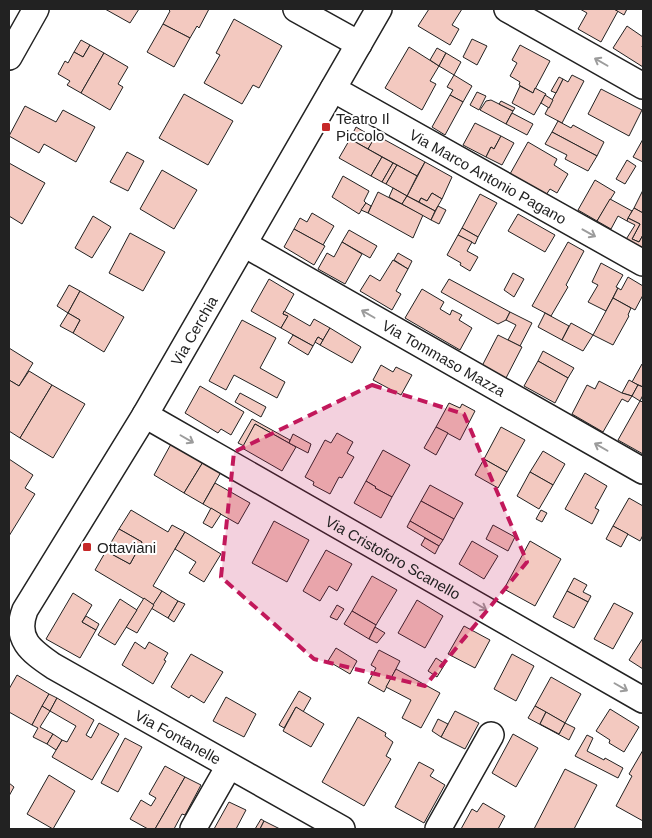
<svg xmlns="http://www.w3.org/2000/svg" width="652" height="838" viewBox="0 0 652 838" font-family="Arial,sans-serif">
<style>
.building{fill:#f3c9c0;stroke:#222}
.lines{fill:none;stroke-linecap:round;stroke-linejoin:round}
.minor-casing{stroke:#222;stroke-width:28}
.minor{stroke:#fff;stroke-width:25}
.oneway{stroke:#9c9c9c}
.marked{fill:#c2185b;fill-opacity:0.2;stroke:#c2185b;stroke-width:4;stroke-dasharray:10 6;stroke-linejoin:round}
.poi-dot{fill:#c62828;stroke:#fff;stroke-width:2}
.labels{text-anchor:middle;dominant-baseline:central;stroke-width:4;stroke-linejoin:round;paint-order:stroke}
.poi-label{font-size:15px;fill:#222;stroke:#fff;text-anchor:start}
.street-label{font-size:15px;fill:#222;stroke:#fff}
</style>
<rect width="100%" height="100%" fill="#fff"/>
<g class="building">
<path d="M105,9h34l-9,14z"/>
<path d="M168,9h41l-10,19 -2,-2 -7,12 -27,-14 7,-13z"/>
<path d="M429,9h33l-10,16 7,4 -9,16 -32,-19z"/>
<path d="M580,9h34l4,2 -17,31 -23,-13 9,-16z"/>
<path d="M614,9h13l-3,6z"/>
<path d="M234,19l48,27 -23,42 -6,-3 -11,19 -38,-21 16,-28 -4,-2z"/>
<path d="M163,24l27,14 -16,29 -27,-15z"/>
<path d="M627,26l16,11v7l-1,3 1,1v19l-30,-19z"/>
<path d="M472,39l15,7 -10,19 -14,-8z"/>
<path d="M81,40l9,5 -7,12 -9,-5z"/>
<path d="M90,45l14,8 -23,40 -14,-8 3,-4 -12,-7 7,-13 3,2 6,-11 9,5z"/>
<path d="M520,45l30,16 -17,32 -14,-8 1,-3 -10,-6 7,-13 -5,-3z"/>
<path d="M409,47l30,19 -9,15 6,3 -14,26 -37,-22z"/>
<path d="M437,48l9,5 -7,13 -9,-6z"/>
<path d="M104,53l24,14 -10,17 5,3 -13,23 -29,-17z"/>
<path d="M446,53l15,9 -7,13 -15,-9z"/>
<path d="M454,75l18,11 -9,16 -13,-7 3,-5 -6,-3z"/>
<path d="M572,75l12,6 -22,42 -17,-9 18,-35 5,3z"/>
<path d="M559,77l4,2 -7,14 -5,-2z"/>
<path d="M520,86l13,7 2,-5 11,6 -12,21 -22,-12z"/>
<path d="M601,89l41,21 -13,26 -41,-22z"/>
<path d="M477,92l9,4 -7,14 -9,-5z"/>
<path d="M184,94l49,27 -25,44 -49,-27z"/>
<path d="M450,95l13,7 -18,33 -13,-8z"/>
<path d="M545,95l8,5 -4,8 -8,-5z"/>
<path d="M491,100l22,11 -7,13 -26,-14 6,-9z"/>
<path d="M501,101l14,7 -2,3 -14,-7z"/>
<path d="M25,106l31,16 7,-12 32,17 -19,35 -32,-18 -5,9 -30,-17z"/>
<path d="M512,113l21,11 -6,11 -21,-11z"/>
<path d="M558,121l13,7 2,-3 31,17 -7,14 -45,-24z"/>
<path d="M475,123l26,13 -7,13 -3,-2 -5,10 -23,-12z"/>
<path d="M356,127l19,11 -7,11 -18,-10z"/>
<path d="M552,132l45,24 -9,15 -23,-12 2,-4 -22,-11z"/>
<path d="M376,135l49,27 -8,14 -49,-27z"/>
<path d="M501,136l13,7 -12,22 -16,-8 5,-10 3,2z"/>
<path d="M350,139l32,18 -11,19 -32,-18z"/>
<path d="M643,139v23l-10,-5z"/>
<path d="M528,142l29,17 -3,6 14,9 -11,19 -7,-4 -4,6 -36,-21z"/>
<path d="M127,152l17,9 -16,30 -18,-9z"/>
<path d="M382,157l11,6 -11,19 -11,-6z"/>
<path d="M627,160l9,6 -11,18 -9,-5z"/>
<path d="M425,162l27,15 -10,22 -10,-6 -5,8 -6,-3 -2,4 -12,-6z"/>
<path d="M9,163l36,20 -23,41 -13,-8z"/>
<path d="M393,163l4,2 -11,19 -4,-2z"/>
<path d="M397,165l20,11 -10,20 -21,-12z"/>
<path d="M162,170l35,20 -23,39 -34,-20z"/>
<path d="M343,176l26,15 -5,10 2,2 -7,11 -27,-17z"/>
<path d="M595,180l20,12 -18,29 -19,-11z"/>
<path d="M393,188l14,8 -5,8 -13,-7z"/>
<path d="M643,190v23l-9,-5z"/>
<path d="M378,192l45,23 -10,23 -45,-25z"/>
<path d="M432,193l10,6 -7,12 -16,-9 2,-4 6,3z"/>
<path d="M480,194l17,9 -19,34 -16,-9z"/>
<path d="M407,196l28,15 -4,9 -29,-16z"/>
<path d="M610,199l22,12 -5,10 -9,-5 -7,13 -14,-8z"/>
<path d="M366,203l5,3 -3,7 -7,-3z"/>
<path d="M438,206l8,4 -7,14 -8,-4z"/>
<path d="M634,208l9,5v22l-4,7 -7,-3 8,-15 -12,-6z"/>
<path d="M312,213l22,13 -11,19 -29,-16 6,-11 7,4z"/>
<path d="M518,214l37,21 -10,17 -37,-21z"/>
<path d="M93,216l18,11 -19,31 -17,-10z"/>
<path d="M628,218l12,6 -8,15 7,3 4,-7v17l-18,-11 10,-16 -8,-4z"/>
<path d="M462,228l16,9 -3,7 -17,-9z"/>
<path d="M294,229l31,17 -11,19 -30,-18z"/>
<path d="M349,230l28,16 -7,12 -28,-16z"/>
<path d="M130,233l35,19 -22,39 -34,-18z"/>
<path d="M458,235l14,7 -5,9 11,6 -8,14 -10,-6 1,-2 -14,-8z"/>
<path d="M342,242l20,12 -17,30 -27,-15 9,-16 7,4z"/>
<path d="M568,242l16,9 -18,34 2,2 -17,29 -19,-10z"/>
<path d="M398,253l14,8 -4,8 -14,-9z"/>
<path d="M393,260l15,9 -12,22 5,3 -9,16 -32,-19 10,-16 10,6z"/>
<path d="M601,263l22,12 -7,12 2,1 -12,23 -18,-9 10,-17 -6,-3z"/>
<path d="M513,273l11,6 -10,18 -10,-7z"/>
<path d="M628,277l15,9v9l-8,15 -22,-12 5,-10 3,2z"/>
<path d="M269,279l25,15 -11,20 5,2 -7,12 -30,-17z"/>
<path d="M449,279l61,33 -4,8 -8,4 -57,-32z"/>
<path d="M69,285l11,6 -12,22 -11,-7z"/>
<path d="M422,289l22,13 -4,7 10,6 2,-5 10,5 -3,5 13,8 -12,22 -55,-32z"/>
<path d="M80,291l44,26 -20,35 -31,-19 7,-13 -12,-7z"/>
<path d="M613,298l18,10 -3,7 1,1 -16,29 -20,-10z"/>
<path d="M284,311l26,15 4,-7 16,9 -7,12 -5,-3 -5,9 -32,-18 7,-12 -5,-2z"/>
<path d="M510,312l22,11 -12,23 -12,-6 8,-15 -10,-5z"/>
<path d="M68,313l12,7 -7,13 -13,-7z"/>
<path d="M545,313l24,13 -7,14 -24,-13z"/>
<path d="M242,320l34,18 -16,30 25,14 -8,16 -43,-23 -8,15 -17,-9z"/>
<path d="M571,323l22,12 -10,16 -21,-11z"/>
<path d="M330,328l31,19 -9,16 -32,-18z"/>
<path d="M293,335l20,11 -5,9 -20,-12z"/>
<path d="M498,335l24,12 -16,31 -24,-12z"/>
<path d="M318,337l5,3 -3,5 -5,-3z"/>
<path d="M9,348l24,15 -14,23 -10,-6z"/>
<path d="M543,351l31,17 -6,10 -30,-17z"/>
<path d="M538,361l30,17 -13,25 -31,-17z"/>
<path d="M642,364l1,1v22l-11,-5z"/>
<path d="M381,365l12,7 3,-5 16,8 -11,20 -28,-15z"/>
<path d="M29,371l23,14 -32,53 -11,-7v-51l10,6z"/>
<path d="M629,380l9,5 -6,11 -10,-3z"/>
<path d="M599,381l23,12 10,3 -4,6 -6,-3 -19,33 -31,-18 15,-29 8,4z"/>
<path d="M52,385l33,19 -32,54 -33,-20z"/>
<path d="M638,385l5,2v8l-3,6 -8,-5z"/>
<path d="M200,386l44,26 -13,23 -10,-6 -3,4 -33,-20z"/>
<path d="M240,393l26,14 -5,10 -26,-15z"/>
<path d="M640,401l3,1v52l-25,-14z"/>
<path d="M449,403l11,5 2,-4 13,7 -15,29 -24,-13z"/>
<path d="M252,419l38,21 -1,3 -34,-19 -11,22 -6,-3z"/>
<path d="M255,424l41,23 -14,24 -40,-23z"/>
<path d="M436,427l12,6 -12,22 -12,-7z"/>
<path d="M501,427l24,13 -18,32 -23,-13z"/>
<path d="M337,433l16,9 -6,11 7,4 -12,21 -3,-1 -9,17 -17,-9 1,-3 -9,-5 20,-37 6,3z"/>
<path d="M293,434l18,10 -3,9 -19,-10z"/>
<path d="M171,444l32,18 -19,31 -30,-18z"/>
<path d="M383,450l27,15 -18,32 -17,-9 1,-1 -10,-6z"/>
<path d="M543,451l22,13 -12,21 -23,-13z"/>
<path d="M9,459l24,16 -8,13 10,6 -26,42z"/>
<path d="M484,459l23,13 -9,16 -23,-13z"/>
<path d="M203,462l18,10 -18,32 -19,-11z"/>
<path d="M530,472l23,13 -14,24 -22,-13z"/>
<path d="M585,473l22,13 -12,22 4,2 -7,14 -27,-15z"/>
<path d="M366,481l10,6 -1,1 17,9 -11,21 -27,-15z"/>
<path d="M215,483l35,20 -12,21 -35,-20z"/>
<path d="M430,485l33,18 -9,16 -33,-18z"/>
<path d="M629,498l14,8v29l-3,6 -27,-15z"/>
<path d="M421,501l33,18 -11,21 -33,-19z"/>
<path d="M211,508l10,6 -9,14 -9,-5z"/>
<path d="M131,510l37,22 4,-7 13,7 -32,54 9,5 -8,14 -59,-35 11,-19 24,13 12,-22 -23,-13z"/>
<path d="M541,510l6,3 -5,9 -6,-3z"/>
<path d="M274,521l35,19 -22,42 -35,-19z"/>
<path d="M410,521l33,19 -4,6 -32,-19z"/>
<path d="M493,525l22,12 -7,14 -22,-12z"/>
<path d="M613,526l15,8 -7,13 -15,-8z"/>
<path d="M119,529l23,13 -12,22 -24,-13z"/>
<path d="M185,532l36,22 -17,28 -15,-9 7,-11 -21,-13z"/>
<path d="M425,538l14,8 -4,8 -14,-9z"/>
<path d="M472,541l26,15 -14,23 -25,-15z"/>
<path d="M530,541l31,18 -26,47 -31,-17z"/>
<path d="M326,550l26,14 -15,27 -8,-5 -9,15 -17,-10z"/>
<path d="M372,576l25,14 -21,35 -24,-14z"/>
<path d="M574,578l13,7 -4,7 8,4 -3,6 -21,-11z"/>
<path d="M162,591l16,10 -10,17 -17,-10z"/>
<path d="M567,591l21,11 -14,26 -21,-11z"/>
<path d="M73,593l19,12 -10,17 14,8 -16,28 -34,-19z"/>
<path d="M144,598l10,7 -17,28 -11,-6z"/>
<path d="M120,599l17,11 -22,35 -17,-10z"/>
<path d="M417,600l26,16 -18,32 -27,-15z"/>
<path d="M178,601l7,3 -11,18 -6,-4z"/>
<path d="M614,603l19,10 -20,36 -19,-10z"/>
<path d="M337,605l7,4 -7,11 -7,-3z"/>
<path d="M352,611l24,14 -7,14 -25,-15z"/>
<path d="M86,616l13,8 -3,6 -14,-8z"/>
<path d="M464,626l26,14 -15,28 -27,-14z"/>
<path d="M375,627l10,6 -8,10 -8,-4z"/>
<path d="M643,638v31l-14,-9z"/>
<path d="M135,642l10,7 4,-7 19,11 -4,7 2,1 -13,23 -31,-19z"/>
<path d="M336,648l21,13 -7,13 -22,-13z"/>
<path d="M379,650l21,11 -16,31 -16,-9 8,-15 -5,-3z"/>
<path d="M191,654l32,18 -19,31 -13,-8 -2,3 -18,-11z"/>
<path d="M512,654l22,12 -18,35 -22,-12z"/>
<path d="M436,658l9,6 -8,13 -9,-6z"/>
<path d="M396,669l44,24 -19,35 -19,-10 9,-18 -25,-13z"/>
<path d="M17,675l32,19 -17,31 -23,-13v-23z"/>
<path d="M551,677l30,17 -16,29 -30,-17z"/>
<path d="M299,691l12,7 -8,14 -7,-5 -12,21 -5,-3z"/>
<path d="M49,694l8,4 -7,13 -8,-5z"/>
<path d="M226,697l30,17 -12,23 -31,-16z"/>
<path d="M57,698l37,22 -8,15 5,3 8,-15 20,11 -27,46 -40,-23 10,-17 5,2 9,-16 -26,-15z"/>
<path d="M42,706l8,5 -10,16 13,7 -6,10 -14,-7 5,-9 -6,-3z"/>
<path d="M535,706l11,6 -6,12 19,10 6,-11 10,5 -6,12 -41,-22z"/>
<path d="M296,707l28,17 -13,23 -28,-16z"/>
<path d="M610,709l29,18 -15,25 -15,-9 1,-3 -14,-9z"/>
<path d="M455,711l24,12 -14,26 -24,-12z"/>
<path d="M546,712l19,11 -6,11 -19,-10z"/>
<path d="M358,717l28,16 -1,3 8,6 -7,14 5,3 -27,47 -42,-24z"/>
<path d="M438,719l10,5 -7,13 -9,-6z"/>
<path d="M53,734l9,6 -6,10 -9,-6z"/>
<path d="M513,734l25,14 -22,39 -24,-14z"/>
<path d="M587,735l6,3 -6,13 17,9 1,-2 18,10 -5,10 -43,-22z"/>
<path d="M125,738l17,9 -24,45 -17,-9z"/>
<path d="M643,750v71l-27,-15 16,-30 -3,-2z"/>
<path d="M419,762l15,8 -4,6 15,9 -21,38 -29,-16z"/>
<path d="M165,766l20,11 -30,52h-7l-18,-10 11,-19 10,6 5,-8 -7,-4z"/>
<path d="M565,769l32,16 -23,44h-40z"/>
<path d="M49,775l26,16 -22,38 -26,-15z"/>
<path d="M185,777l16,8 -16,30 -3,-1 -8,15h-19z"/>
<path d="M9,783l5,4 -5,9z"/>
<path d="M229,802l17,8 -10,19h-22z"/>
<path d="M483,803l22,13 -7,13h-37l11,-20 5,3z"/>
<path d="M261,819l3,2 -4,8h-5z"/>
<path d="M264,821l16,8h-20z"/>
</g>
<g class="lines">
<g class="minor-casing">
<g id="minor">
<path d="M296,9l63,35"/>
<path d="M507,9l136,77"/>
<path d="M9,57l27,-48"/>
<path id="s1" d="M333,89l310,174"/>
<path id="s2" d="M244,244l399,227"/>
<path id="s3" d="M145,415l498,285"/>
<path d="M193,829l36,-63"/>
<path id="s4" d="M342,829l-289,-163c-22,-15 -39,-27 -28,-56l120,-195 234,-406"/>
<path d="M438,829l53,-94"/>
</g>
</g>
<use href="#minor" class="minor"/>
</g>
<defs><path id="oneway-shaft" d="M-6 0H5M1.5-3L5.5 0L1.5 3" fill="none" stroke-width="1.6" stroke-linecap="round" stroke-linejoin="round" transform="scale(1.25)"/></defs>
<g class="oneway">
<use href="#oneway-shaft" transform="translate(601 62) rotate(-150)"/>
<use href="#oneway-shaft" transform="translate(589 233) rotate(29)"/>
<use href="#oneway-shaft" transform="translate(368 314) rotate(-150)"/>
<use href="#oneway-shaft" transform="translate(187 439) rotate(30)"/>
<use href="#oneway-shaft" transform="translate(601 447) rotate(-150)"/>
<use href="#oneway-shaft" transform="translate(480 606) rotate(30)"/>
<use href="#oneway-shaft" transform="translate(621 687) rotate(30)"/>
</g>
<path class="marked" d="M372,385l92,29 63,148 -102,124 -111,-27 -93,-82 13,-125z"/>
<g class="poi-dot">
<rect x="321" y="122" width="10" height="10" rx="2.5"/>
<rect x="82" y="542" width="10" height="10" rx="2.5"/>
</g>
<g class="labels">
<g class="poi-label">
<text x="336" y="118">Teatro Il<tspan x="336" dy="17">Piccolo</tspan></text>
<text x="97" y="547">Ottaviani</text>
</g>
<g class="street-label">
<text stroke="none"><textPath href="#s1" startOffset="178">Via Marco Antonio Pagano</textPath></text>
<text stroke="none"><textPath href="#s4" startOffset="728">Via Cerchia</textPath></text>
<text stroke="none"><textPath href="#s2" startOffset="230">Via Tommaso Mazza</textPath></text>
<text stroke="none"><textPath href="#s3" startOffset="286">Via Cristoforo Scanello</textPath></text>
<text transform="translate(178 737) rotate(29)">Via Fontanelle</text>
</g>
</g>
<rect width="652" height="838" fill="none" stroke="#222222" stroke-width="20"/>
</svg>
